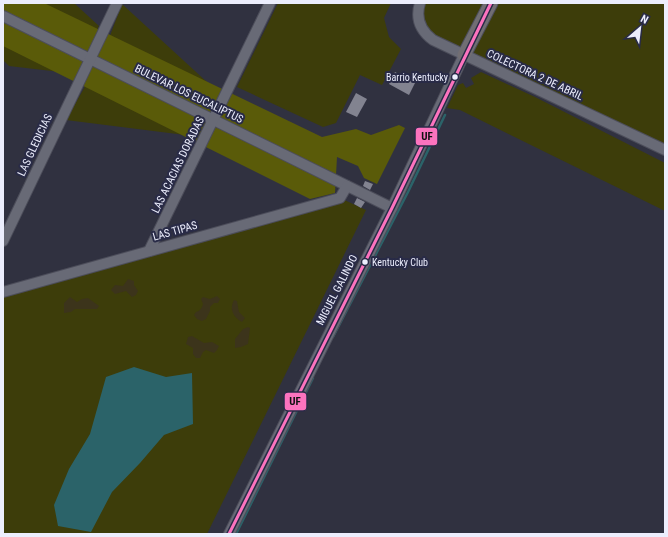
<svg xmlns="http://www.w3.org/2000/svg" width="668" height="537" viewBox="0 0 668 537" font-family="'Roboto Condensed',sans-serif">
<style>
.green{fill:#3d3d0a}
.forest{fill:#5a5b09}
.sand{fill:#3c341b}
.water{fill:#2b6369}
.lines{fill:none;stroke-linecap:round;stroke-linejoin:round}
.stream{stroke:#2b6369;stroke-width:2.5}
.building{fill:#828390}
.minor-casing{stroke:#4c4d5a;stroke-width:12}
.major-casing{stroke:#4c4d5a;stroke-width:15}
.minor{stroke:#686a76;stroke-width:10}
.major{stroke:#716e73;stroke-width:13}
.bus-1-casing{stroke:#292b47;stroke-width:6}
.bus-1{stroke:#fc73be;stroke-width:3}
.bus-dot{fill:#eceefd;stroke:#292b47;stroke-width:1.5}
.labels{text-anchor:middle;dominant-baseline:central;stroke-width:4;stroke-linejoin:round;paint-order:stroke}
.bus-label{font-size:10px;fill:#eceefd;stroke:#292b47;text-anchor:end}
.street-label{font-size:11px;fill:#eceefd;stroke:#292b47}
.line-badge{stroke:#292b47;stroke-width:1.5}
.pale-badge-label{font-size:11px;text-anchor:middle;font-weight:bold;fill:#111}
</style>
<rect width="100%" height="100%" fill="#303140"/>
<g class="green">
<path d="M9,3h65l25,23 -8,17z"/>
<path d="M278,3h113l-7,15 5,19 12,12 -19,36 -22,-10 -24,48 -13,4 -86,-40z"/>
<path d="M420,3h245v147l-232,-110 -15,-23z"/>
<path d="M122,4l98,90 -117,-40z"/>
<path d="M3,24l66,49 -60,-7 -6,-6z"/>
<path d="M95,69l98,67 -127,-16z"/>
<path d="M481,72l54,25 130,66v48l-205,-101 -13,-2 11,-23 5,-2 3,5 8,-4 -3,-6z"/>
<path d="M340,198l26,12 -159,324h-204v-242z"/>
</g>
<path class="forest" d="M3,3h41l278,134 34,-8 15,6 28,-10 6,3 -28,56 -13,-6 -6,-12 -21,-9 -2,36 -25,6 -307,-153z"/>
<g class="sand">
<path d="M128,279l6,2v4l4,6 -2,4 -4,2 -6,-6 -11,3 -4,-4 4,-5 8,1z"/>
<path d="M217,296l3,3 -2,4h-4l-4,4v4l-4,8 -4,2 -5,-2 -3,-4 2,-3c4,-1 6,-4 7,-8l-2,-5 2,-2 7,2z"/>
<path d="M70,297l7,5 5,-3 6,-1 11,8 -2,3h-22l-4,3 -7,1v-10z"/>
<path d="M234,300l3,1 2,11 6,6 -3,4c-9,-5 -13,-13 -8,-22z"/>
<path d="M248,327l2,1 -2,16 -7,3 -6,1v-9l8,-10z"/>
<path d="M192,336l12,7 8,-1 7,4 -2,4 -3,3 -8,-3 -3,2 -3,6h-4l-3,-4v-6l-7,-4 2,-7z"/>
</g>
<path class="water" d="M134,367l32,10 26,-4 1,51 -29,11 -24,28 -28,29 -21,40 -33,-6 -4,-21 15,-36 21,-35 16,-57z"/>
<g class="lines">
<g class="stream">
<path d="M333,337l75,-145 37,-77"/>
<path d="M236,534l77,-156"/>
</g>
</g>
<g class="building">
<path d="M395,72l20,11 -6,12 -20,-11z"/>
<path d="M356,93l11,6 -10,18 -11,-5z"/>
<path d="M365,181l8,3 -3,6 -7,-4z"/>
<path d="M357,198l8,4 -4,6 -7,-4z"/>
</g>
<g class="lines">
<g class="minor-casing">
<g id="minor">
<path d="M420,3c-5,16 1,28 13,37l232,110"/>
<path d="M3,16l389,192"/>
<path d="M3,241l114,-238"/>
<path d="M149,251l121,-248"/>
<path d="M3,292l337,-94 7,-12"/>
<path d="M229,534l163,-326 72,-153"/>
</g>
</g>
<g class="major-casing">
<path id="major" d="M464,55l27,-52"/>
</g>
<use href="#minor" class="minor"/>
<use href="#major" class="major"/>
<g class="bus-1-casing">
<path id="bus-1" d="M229,534l163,-326 99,-205"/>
</g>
<use href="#bus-1" class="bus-1"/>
</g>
<g class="bus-dot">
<circle cx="455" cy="77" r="3.5"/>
<circle cx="365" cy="262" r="3.5"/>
</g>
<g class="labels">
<g class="bus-label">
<text x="448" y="77">Barrio Kentucky</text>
<text x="372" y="262" text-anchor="start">Kentucky Club</text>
</g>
<g class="street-label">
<text transform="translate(535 75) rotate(25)">COLECTORA 2 DE ABRIL</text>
<text transform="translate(189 94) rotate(26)">BULEVAR LOS EUCALIPTUS</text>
<text transform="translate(35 145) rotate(-65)">LAS GLEDICIAS</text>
<text transform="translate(178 165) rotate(-64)">LAS ACACIAS DORADAS</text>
<text transform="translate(175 231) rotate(-16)">LAS TIPAS</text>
<text transform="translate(337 290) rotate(-63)">MIGUEL GALINDO</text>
</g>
</g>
<g class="line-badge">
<rect x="415" y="127" width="23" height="19" rx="4" fill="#fc73be"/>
<rect x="284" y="392" width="23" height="19" rx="4" fill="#fc73be"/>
</g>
<g class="pale-badge-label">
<text x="427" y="140">UF</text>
<text x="295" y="405">UF</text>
</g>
<rect width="668" height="537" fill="none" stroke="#eceefd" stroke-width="8"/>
<g transform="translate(640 28) rotate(28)" stroke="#292b47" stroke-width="3" paint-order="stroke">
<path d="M0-3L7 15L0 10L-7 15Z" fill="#eceefd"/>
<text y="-6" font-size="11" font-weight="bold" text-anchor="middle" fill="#eceefd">N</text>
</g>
</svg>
